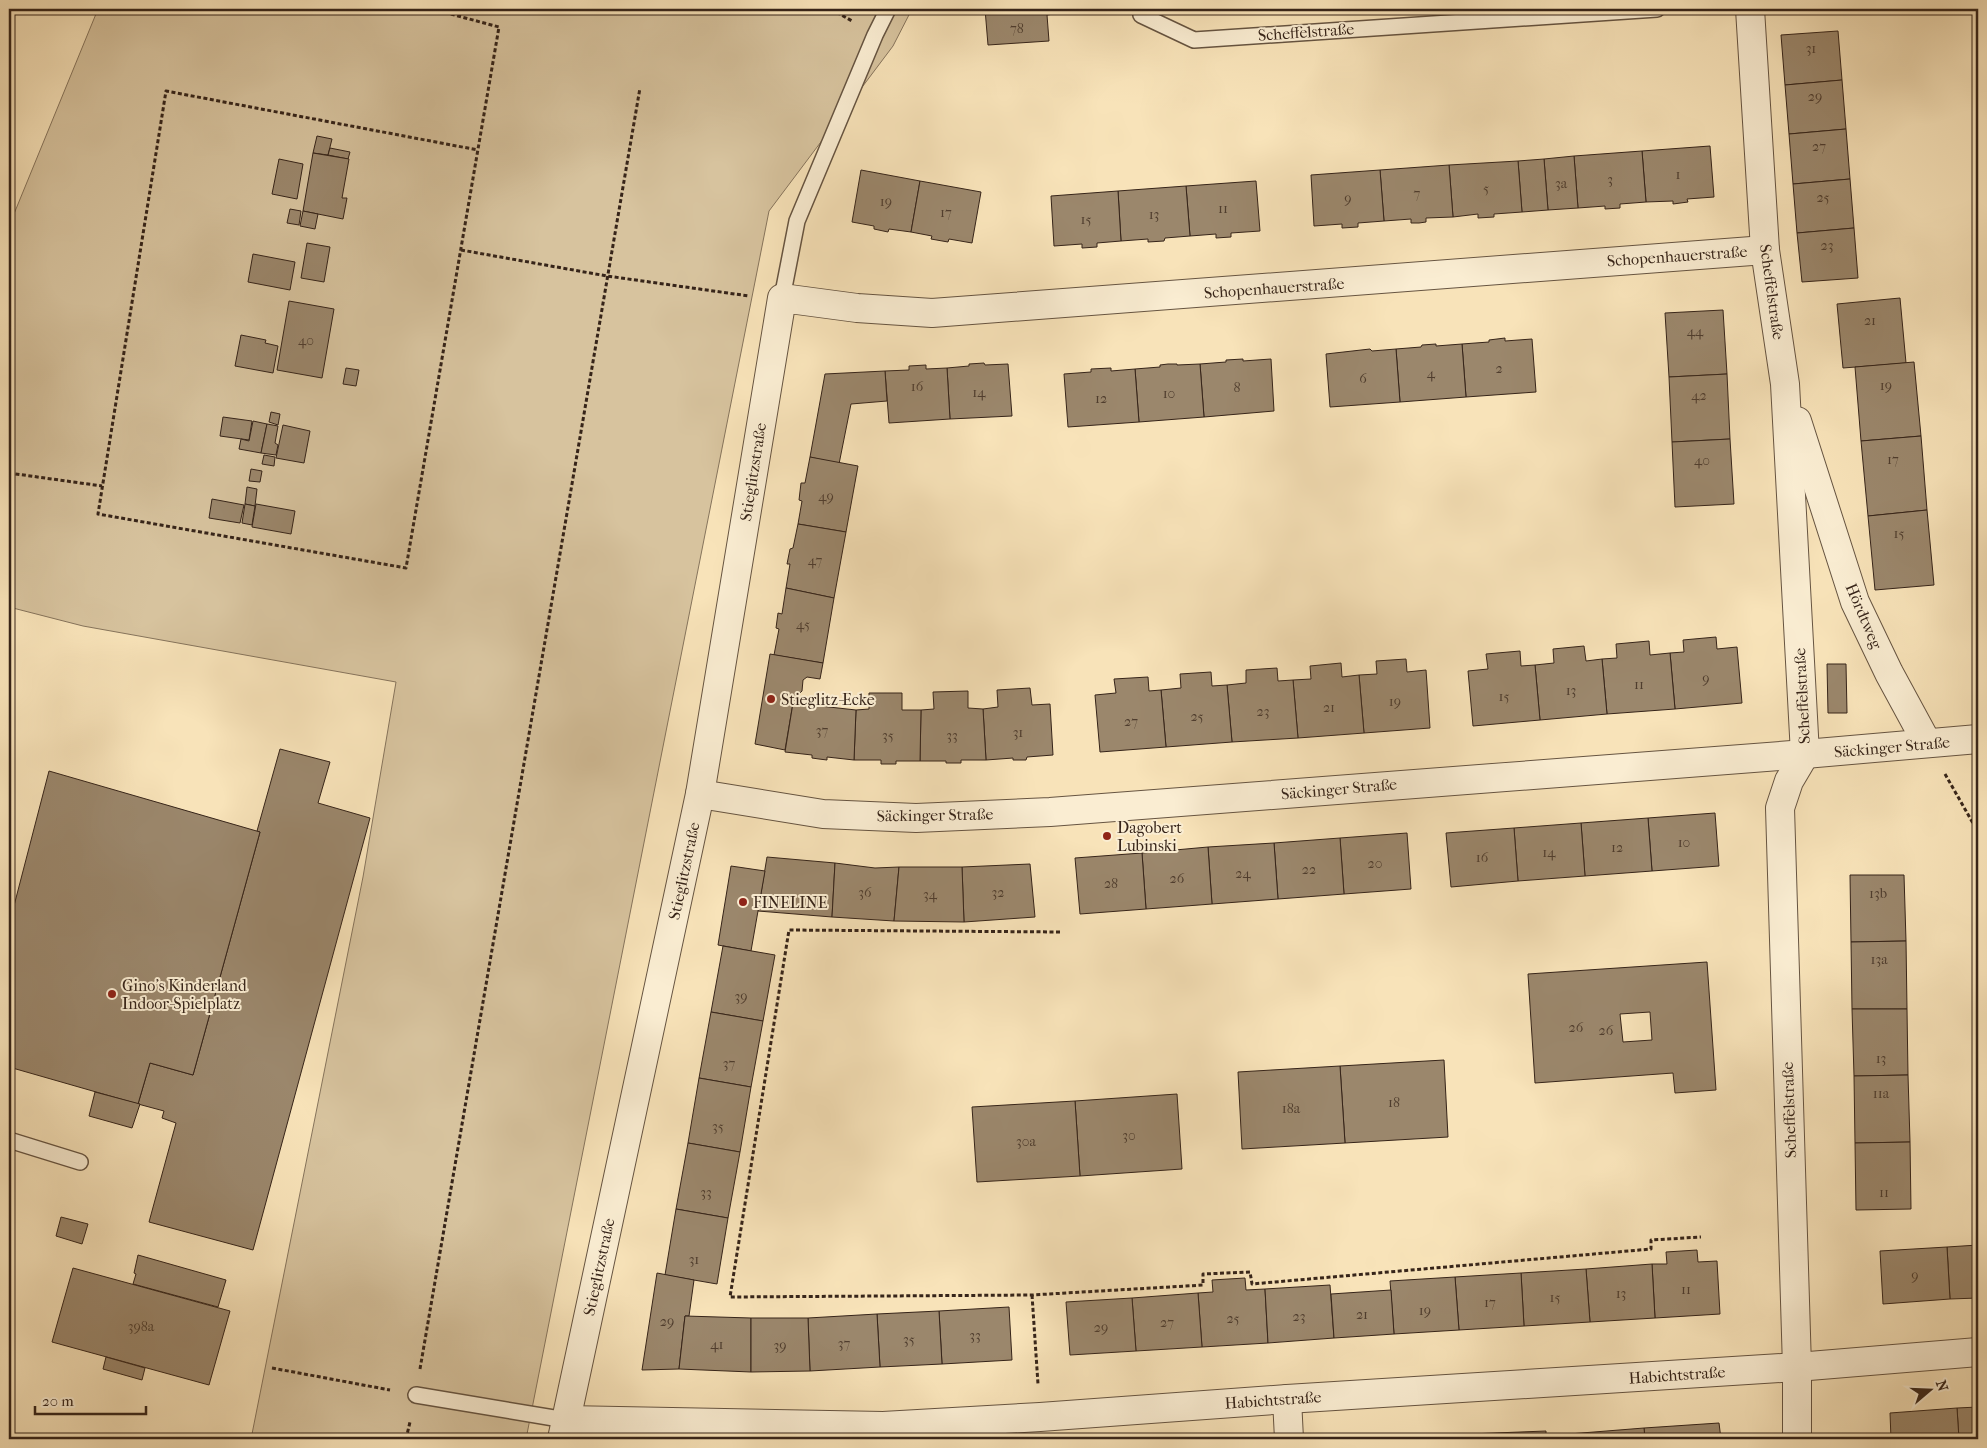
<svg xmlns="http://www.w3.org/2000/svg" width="1987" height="1448" viewBox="0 0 1987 1448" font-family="'IM FELL French Canon',serif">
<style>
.green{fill:#d7c39e;stroke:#86745c}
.building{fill:#9b876c;stroke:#362419;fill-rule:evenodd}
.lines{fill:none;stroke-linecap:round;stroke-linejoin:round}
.lane-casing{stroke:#665441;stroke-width:18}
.street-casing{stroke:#665441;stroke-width:30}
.path{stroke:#362419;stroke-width:3;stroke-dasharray:4 2.5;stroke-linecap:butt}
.lane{stroke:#faedd2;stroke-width:15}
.street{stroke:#faedd2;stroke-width:28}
.poi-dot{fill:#8f2418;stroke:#faedd2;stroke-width:2}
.labels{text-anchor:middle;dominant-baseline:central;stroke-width:4;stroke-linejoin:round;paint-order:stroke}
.number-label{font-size:14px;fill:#4f3d2e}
.street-label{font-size:16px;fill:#362419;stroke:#faedd2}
.poi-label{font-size:16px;fill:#362419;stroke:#faedd2;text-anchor:start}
</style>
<rect width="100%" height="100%" fill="#f8e3b9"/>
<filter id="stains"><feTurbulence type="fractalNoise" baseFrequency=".004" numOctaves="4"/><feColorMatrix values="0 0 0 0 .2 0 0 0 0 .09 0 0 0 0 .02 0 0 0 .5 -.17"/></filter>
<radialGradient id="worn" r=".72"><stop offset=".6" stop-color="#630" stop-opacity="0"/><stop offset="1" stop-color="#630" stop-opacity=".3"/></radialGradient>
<path class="green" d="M98,9h814l-19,37 -124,165 -243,1228h-275l112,-562 33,-195 -313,-56 -74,-19v-381z"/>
<g class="building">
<path d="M985,9h69v5l-7,1 2,26 -61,4z"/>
<path d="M1838,31l4,49 -57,5 -4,-50z"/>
<path d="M1842,80l4,49 -57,5 -4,-49z"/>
<path d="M1846,129l4,50 -57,5 -4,-50z"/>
<path d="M317,136l15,3 -4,16 -15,-2z"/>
<path d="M1710,146l4,51 -27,2 1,3 -15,2v-3l-27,1 -4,-51z"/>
<path d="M330,148l20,4 -2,7 -20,-4z"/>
<path d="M1642,151l4,51 -26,2v4l-15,1v-3l-27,2 -4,-52z"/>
<path d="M313,153l36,6 -7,39h5l-4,21 -40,-8z"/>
<path d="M1574,156l4,52 -30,2 -4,-51z"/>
<path d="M279,159l24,5 -6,35 -25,-5z"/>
<path d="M1544,159l4,51 -26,2 -4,-51z"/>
<path d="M1518,161l4,51 -28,2v3l-16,1v-4l-25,3 -4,-52z"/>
<path d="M1449,165l4,52 -27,1v4l-7,1h-8v-4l-27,2 -4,-51z"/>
<path d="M861,170l59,11 -9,51 -22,-3 -1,3 -14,-3v-3l-22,-4z"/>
<path d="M1380,170l4,51 -26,2v4l-16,1v-4l-28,2 -3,-51z"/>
<path d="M1850,179l4,49 -57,5 -4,-49z"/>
<path d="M920,181l61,11 -9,51 -23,-4 -1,3 -17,-3 1,-3 -21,-4z"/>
<path d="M1256,181l4,50 -29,2v4l-15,1v-4l-26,2 -4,-50z"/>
<path d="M1186,186l4,50 -25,2 -1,3 -16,1v-3l-27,2 -3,-50z"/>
<path d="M1118,191l3,50 -24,2v4l-15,1v-4l-28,2 -3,-50z"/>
<path d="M290,209l11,2 -2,14 -12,-2z"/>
<path d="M303,211l15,3 -3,15 -15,-3z"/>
<path d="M1854,228l4,50 -56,4 -5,-49z"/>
<path d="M307,243l23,4 -6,35 -23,-4z"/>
<path d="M253,254l42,8 -5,28 -42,-8z"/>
<path d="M1900,298l6,65 -63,5 -6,-64z"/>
<path d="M289,301l45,8 -12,69 -45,-8z"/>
<path d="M1723,310l4,64 -58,3 -4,-64z"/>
<path d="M241,335l25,5 -1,3 13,3 -5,27 -38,-7z"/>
<path d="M1505,338v3l27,-2 4,53 -70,5 -4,-53 27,-2v-2z"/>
<path d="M1436,344v2l26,-2 4,53 -66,5 -4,-53 25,-2 1,-2z"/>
<path d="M1370,349l2,2 24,-2 4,53 -70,5 -4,-53z"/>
<path d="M1243,359v2l28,-2 3,52 -70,6 -4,-53 26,-2v-2z"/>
<path d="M1914,362l7,74 -60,5 -6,-74z"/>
<path d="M984,363l1,2 23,-1 4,52 -62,3 -3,-51 22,-2v-2z"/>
<path d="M1168,364h9v1l23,-1 4,53 -65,5 -4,-53 25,-2v-2z"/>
<path d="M926,365v4l21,-1 3,51 -61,4 -4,-52 24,-1v-4z"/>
<path d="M346,368l13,2 -3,16 -13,-2z"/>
<path d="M1111,368v3l24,-2 4,53 -71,5 -4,-53 27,-2v-3z"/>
<path d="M885,371l2,30 -36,3 -12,60 -29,-7 15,-83z"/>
<path d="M1727,374l3,65 -58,3 -3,-65z"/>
<path d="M271,412l9,2 -2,11 -9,-3z"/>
<path d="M223,417l29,4 -3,19 -29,-4z"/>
<path d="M253,421l14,3 -6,29 -22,-4 2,-10 8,2z"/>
<path d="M267,424l11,2 -3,17 3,2 -2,10 -15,-2z"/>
<path d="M283,425l27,6 -6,32 -28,-5z"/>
<path d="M1921,436l6,74 -59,6 -7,-75z"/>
<path d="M1730,439l4,65 -59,3 -3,-65z"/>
<path d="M264,455l11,2 -1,9 -12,-2z"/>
<path d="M810,457l48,9 -12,66 -48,-8 4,-23 -3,-1 2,-17h4z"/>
<path d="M251,469l11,2 -2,11 -11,-1z"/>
<path d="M247,487l10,2 -2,17 -10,-2z"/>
<path d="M212,499l32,6 -4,18 -31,-5z"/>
<path d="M245,504l10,2 -3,19 -10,-2z"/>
<path d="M256,504l39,7 -4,23 -39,-7z"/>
<path d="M1927,510l7,75 -59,5 -7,-74z"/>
<path d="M798,524l48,8 -12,66 -48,-10 4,-24h-3l3,-15 3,-1z"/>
<path d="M786,588l48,10 -11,65 -49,-8 5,-26 -3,-1 2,-15 4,1z"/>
<path d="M1716,637l1,12 20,-2 5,56 -67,6 -5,-56 14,-1 -1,-12z"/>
<path d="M1649,641l1,14 20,-2 5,56 -68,5 -5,-55 15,-1 -1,-14z"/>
<path d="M1584,646l2,15 16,-2 5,55 -67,6 -5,-55 19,-2 -1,-14z"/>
<path d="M1520,651l1,15 14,-1 5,55 -67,6 -5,-55 20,-2 -2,-15z"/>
<path d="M770,654l53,9 -3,16 -13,-2 -4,3 -1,11 -5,5 -1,7h-3l-8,47 -30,-6z"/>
<path d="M1406,659l1,13 19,-2 4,58 -66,5 -5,-58 18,-1 -1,-13z"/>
<path d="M1341,663l1,14 17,-2 5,58 -66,5 -5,-58 18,-1 -1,-13z"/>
<path d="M1827,664h19l1,49h-19z"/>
<path d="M1277,668l1,13 15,-1 5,58 -66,4 -5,-57 19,-2v-13z"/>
<path d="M1211,672l1,14 15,-1 5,57 -66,5 -5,-57 20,-2 -1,-14z"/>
<path d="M1148,677l1,14 12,-1 5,57 -66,5 -5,-57 21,-2 -2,-14z"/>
<path d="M1030,688l2,17 18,-1 3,51 -26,2 -1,3h-13v-2l-27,2 -3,-51 15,-2 -1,-17z"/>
<path d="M968,691v17l15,1 3,51h-25v3h-15v-2h-26l1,-51 13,-1 -1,-17z"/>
<path d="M869,693h33v17h19l-1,51h-24v3h-15v-4h-27l2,-50 13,-1z"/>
<path d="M793,703l63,7 -2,50 -27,-3v3l-8,-1 -7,-1v-3l-27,-3z"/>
<path d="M280,749l50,13 -12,41 52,15 -117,432 -104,-28 27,-99 -14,-5 2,-7 -26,-7 12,-41 43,12 67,-243 -3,-1z"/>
<path d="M49,771l211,61 -67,243 -43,-12 -12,41 -129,-37v-142z"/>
<path d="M1715,813l4,53 -67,5 -4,-53z"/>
<path d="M1648,818l4,53 -67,5 -4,-53z"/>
<path d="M1581,823l4,53 -67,5 -4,-53z"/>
<path d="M1514,828l4,53 -67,6 -5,-54z"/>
<path d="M1407,833l4,56 -67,5 -4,-56z"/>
<path d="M1340,838l4,56 -66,5 -4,-56z"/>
<path d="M1274,843l4,56 -66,5 -4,-57z"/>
<path d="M1208,847l4,57 -66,5 -4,-56z"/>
<path d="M1142,853l4,56 -66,5 -5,-56z"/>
<path d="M767,857l68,6 -3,54 -74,-6z"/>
<path d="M835,863l40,5 24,-1 -5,54 -62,-4z"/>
<path d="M1030,864l5,53 -71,5 -2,-55z"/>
<path d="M731,866l34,5 -14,80 -33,-6z"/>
<path d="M899,867h63l2,55 -70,-1z"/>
<path d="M1850,875h54l2,66 -55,1z"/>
<path d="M1906,941l1,68h-55l-1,-67z"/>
<path d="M723,946l52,9 -12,66 -52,-9z"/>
<path d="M1707,962l9,128 -41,3 -2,-20 -138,10 -7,-109zM1650,1012l2,28 -29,2 -3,-28z"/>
<path d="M1852,1009h55l1,66 -54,1z"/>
<path d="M711,1012l52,9 -12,66 -52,-9z"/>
<path d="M1444,1060l4,77 -103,6 -5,-77z"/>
<path d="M1340,1066l5,77 -103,6 -4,-77z"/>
<path d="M1908,1075l2,67 -55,1 -1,-67z"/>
<path d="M699,1078l52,9 -11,65 -52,-9z"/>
<path d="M95,1092l45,12 -8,24 -43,-12z"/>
<path d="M1177,1094l5,75 -102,7 -5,-75z"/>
<path d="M1075,1101l5,75 -103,6 -5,-75z"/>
<path d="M1910,1142l1,67 -55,1 -1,-67z"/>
<path d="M688,1143l52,9 -12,66 -52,-9z"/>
<path d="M676,1209l52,9 -11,66 -52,-9z"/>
<path d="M61,1217l27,7 -6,20 -26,-8z"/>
<path d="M1978,1245v53l-28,1 -3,-52z"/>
<path d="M1947,1247l3,52 -67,5 -3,-53z"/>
<path d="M1697,1250l1,12 19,-1 3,53 -65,4 -3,-54h15l-1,-12z"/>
<path d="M138,1255l88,25 -8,27 -85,-23 3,-10 -2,-1z"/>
<path d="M1652,1264l3,54 -65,4 -4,-53z"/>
<path d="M73,1268l157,43 -21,74 -157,-43z"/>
<path d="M1586,1269l4,53 -66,4 -3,-53z"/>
<path d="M657,1273l37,7 -5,36h-4l-6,53 -37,1z"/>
<path d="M1521,1273l3,53 -65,4 -4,-53z"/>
<path d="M1455,1277l4,53 -65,4 -4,-53z"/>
<path d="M1245,1278l1,12 19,-1 3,54 -66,4 -4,-54 15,-1 -1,-12z"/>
<path d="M1330,1285l4,53 -66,5 -3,-54z"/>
<path d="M1391,1290l3,44 -60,4 -3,-44z"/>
<path d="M1198,1293l4,54 -66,4 -4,-53z"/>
<path d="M1132,1298l4,53 -66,4 -4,-53z"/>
<path d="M1009,1307l3,53 -70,4 -3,-53z"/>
<path d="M939,1311l3,53 -62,3 -3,-53z"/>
<path d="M877,1314l3,53 -70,4 -2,-53z"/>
<path d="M685,1316l66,2v54l-72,-3z"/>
<path d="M751,1318h57l2,53 -59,1z"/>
<path d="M106,1357l39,11 -3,12 -39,-11z"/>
<path d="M1978,1407v32h-19l-2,-31z"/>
<path d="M1957,1408l2,31h-68l-1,-26z"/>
<path d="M1719,1423l2,16h-76l-1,-11z"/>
<path d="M1644,1428l1,11h-76v-5z"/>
<path d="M1546,1431v8h-204z"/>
<path d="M9,1433l22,6h-22z"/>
</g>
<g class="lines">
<g class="lane-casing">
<g id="lane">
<path d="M1141,15l53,25 463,-31"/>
<path d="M782,298l15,-77 78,-186 13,-26"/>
<path d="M9,1140l71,22"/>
<path d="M416,1395l150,25"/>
</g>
</g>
<g class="street-casing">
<g id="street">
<path d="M1750,9l15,241 20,134 20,370 -16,27 -9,27 17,559v72"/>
<path d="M1797,421l58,181 34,71 38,70"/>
<path d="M700,794l123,20 93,4 134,-6 755,-58 173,-15"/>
<path d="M1287,1399l2,40"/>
<path d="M566,1420l317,6 157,-9 247,-18 510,-32 181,-15"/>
<path d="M562,1439l138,-645 82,-496 75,10 75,5 833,-63"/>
</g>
</g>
<g class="path">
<path d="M432,9l67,18 -93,541 -308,-54 68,-423 312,59"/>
<path d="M831,9l21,12"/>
<path d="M461,250l146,26 142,20"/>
<path d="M9,473l93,13"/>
<path d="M1945,774l33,58"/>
<path d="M1060,932l-271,-2 -59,367 302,-2 171,-10v-11l47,-2 2,12 399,-35v-9l50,-3"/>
<path d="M1032,1295l6,89"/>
<path d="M272,1368l118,22"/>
<path d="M420,1369l220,-1281"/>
<path d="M406,1439l4,-17"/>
</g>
<use href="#lane" class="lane"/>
<use href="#street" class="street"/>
</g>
<g class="poi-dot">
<circle cx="771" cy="699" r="5"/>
<circle cx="1107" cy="836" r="5"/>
<circle cx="743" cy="902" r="5"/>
<circle cx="112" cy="994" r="5"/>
</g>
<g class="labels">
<g class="number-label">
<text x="1017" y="28">78</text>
<text x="1811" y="48">31</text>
<text x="1815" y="96">29</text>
<text x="1819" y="146">27</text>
<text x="1678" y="174">1</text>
<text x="1610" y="179">3</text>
<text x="1561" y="183">3a</text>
<text x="1486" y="188">5</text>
<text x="1417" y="193">7</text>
<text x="1823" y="197">25</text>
<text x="1348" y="198">9</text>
<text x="886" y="201">19</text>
<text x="1223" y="208">11</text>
<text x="946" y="212">17</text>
<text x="1154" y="214">13</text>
<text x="1086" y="219">15</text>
<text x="1827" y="245">23</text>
<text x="1870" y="320">21</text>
<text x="1695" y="331">44</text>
<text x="306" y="340">40</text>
<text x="1499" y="368">2</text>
<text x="1431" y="373">4</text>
<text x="1363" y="378">6</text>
<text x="1886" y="385">19</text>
<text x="917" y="386">16</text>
<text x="1237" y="387">8</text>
<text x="979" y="392">14</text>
<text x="1169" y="393">10</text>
<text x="1699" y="395">42</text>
<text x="1101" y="398">12</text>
<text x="1893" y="459">17</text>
<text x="1702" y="460">40</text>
<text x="826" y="496">49</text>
<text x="1899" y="533">15</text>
<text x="815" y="560">47</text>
<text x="803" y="624">45</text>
<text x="1706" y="678">9</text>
<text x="1639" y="684">11</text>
<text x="1571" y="690">13</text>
<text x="1504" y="696">15</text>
<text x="1395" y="701">19</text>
<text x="1329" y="707">21</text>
<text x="1263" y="711">23</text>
<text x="1197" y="716">25</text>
<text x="1131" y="721">27</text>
<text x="822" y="730">37</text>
<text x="1018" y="732">31</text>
<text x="888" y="735">35</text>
<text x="952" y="735">33</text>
<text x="1684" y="842">10</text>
<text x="1617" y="847">12</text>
<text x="1549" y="852">14</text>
<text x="1482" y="857">16</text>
<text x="1375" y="863">20</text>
<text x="1309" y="869">22</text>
<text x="1243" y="873">24</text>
<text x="1177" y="878">26</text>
<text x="1111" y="883">28</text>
<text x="865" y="892">36</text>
<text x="998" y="892">32</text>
<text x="1878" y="893">13b</text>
<text x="930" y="894">34</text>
<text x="1879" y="959">13a</text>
<text x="741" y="996">39</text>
<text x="1576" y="1027">26</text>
<text x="1606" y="1030">26</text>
<text x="1881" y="1058">13</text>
<text x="729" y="1063">37</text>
<text x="1881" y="1093">11a</text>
<text x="1394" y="1102">18</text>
<text x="1291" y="1108">18a</text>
<text x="718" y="1126">35</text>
<text x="1129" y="1135">30</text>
<text x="1026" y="1141">30a</text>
<text x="706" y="1192">33</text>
<text x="1884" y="1192">11</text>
<text x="694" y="1259">31</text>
<text x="1915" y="1275">9</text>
<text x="1686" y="1289">11</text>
<text x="1621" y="1293">13</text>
<text x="1555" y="1297">15</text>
<text x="1490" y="1302">17</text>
<text x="1425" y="1310">19</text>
<text x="1362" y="1314">21</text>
<text x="1299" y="1316">23</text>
<text x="1233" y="1318">25</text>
<text x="667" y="1321">29</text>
<text x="1167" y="1322">27</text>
<text x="141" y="1326">398a</text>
<text x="1101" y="1327">29</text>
<text x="975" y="1335">33</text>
<text x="909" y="1339">35</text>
<text x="844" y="1343">37</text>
<text x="717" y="1344">41</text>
<text x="780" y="1345">39</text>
</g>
<g class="street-label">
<text transform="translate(1306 32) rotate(-4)">Scheffelstraße</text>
<text transform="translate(1677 256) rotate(-4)">Schopenhauerstraße</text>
<text transform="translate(1274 288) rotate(-4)">Schopenhauerstraße</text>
<text transform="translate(1772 292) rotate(82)">Scheffelstraße</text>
<text transform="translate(753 472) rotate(-81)">Stieglitzstraße</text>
<text transform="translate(1864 616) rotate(67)">Hördtweg</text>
<text transform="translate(1802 696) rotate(-93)">Scheffelstraße</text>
<text transform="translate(1892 747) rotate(-5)">Säckinger Straße</text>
<text transform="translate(1339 789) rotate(-5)">Säckinger Straße</text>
<text transform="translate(935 815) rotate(-1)">Säckinger Straße</text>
<text transform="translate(684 871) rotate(-78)">Stieglitzstraße</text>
<text transform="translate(1789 1110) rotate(-92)">Scheffelstraße</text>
<text transform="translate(599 1267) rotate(-78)">Stieglitzstraße</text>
<text transform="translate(1677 1375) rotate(-4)">Habichtstraße</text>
<text transform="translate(1273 1400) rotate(-4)">Habichtstraße</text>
</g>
<g class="poi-label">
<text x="781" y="699">Stieglitz-Ecke</text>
<text x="1117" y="827">Dagobert<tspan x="1117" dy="18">Lubinski</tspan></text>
<text x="753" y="902">FINELINE</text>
<text x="122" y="985">Gino's Kinderland<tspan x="122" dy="18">Indoor-Spielplatz</tspan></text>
</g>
</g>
<rect width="1987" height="1448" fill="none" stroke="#f8e3b9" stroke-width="30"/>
<rect x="10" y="10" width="1967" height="1428" fill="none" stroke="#362419" stroke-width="2.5"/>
<rect x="15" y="15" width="1957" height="1418" fill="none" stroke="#362419"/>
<g transform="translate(1930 1390) rotate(71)" stroke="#faedd2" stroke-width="4" paint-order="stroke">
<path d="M0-4L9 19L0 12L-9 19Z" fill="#362419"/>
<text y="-8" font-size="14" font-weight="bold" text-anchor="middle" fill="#362419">N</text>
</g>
<path d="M35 1406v8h111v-8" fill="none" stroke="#362419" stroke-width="2.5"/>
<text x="42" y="1406" font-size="15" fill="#362419" stroke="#faedd2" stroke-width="4" paint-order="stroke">20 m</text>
<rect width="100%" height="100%" filter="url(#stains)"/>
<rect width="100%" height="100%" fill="url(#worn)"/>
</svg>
